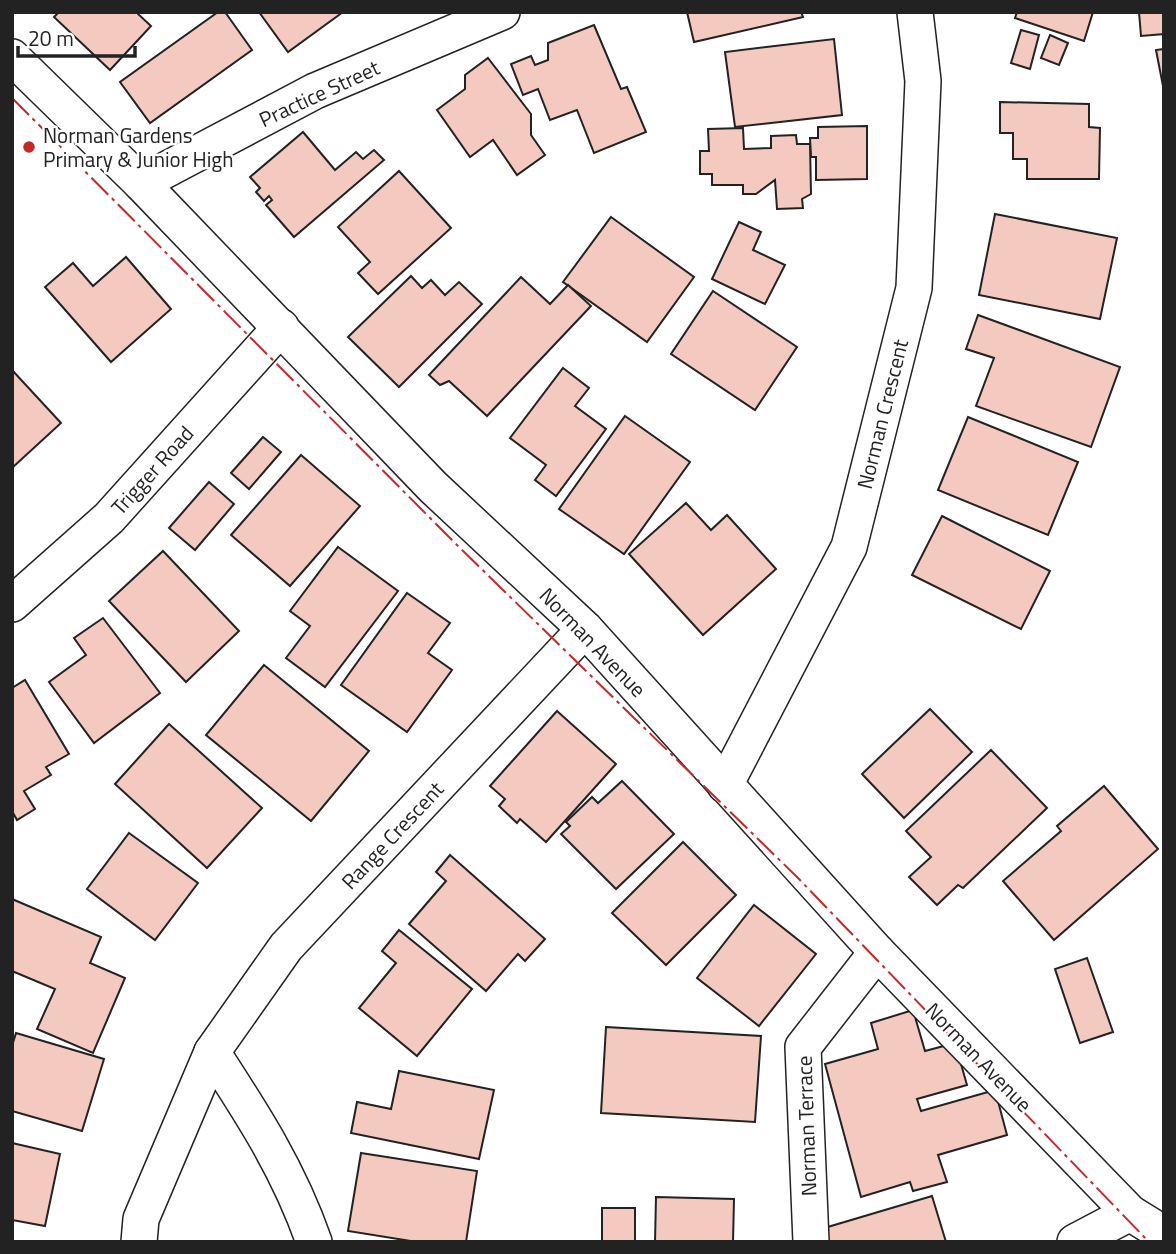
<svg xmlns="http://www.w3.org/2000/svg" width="1176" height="1254" viewBox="0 0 1176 1254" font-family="'Titillium Web',sans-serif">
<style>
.building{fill:#f3c9c0;stroke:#222;stroke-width:2}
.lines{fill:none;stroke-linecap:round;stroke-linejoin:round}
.minor-casing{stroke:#222;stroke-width:38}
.minor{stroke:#fff;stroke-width:35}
.power{stroke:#c62828;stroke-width:2;stroke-dasharray:24 5 3.5 5;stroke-linecap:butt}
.poi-dot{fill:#c62828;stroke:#fff;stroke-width:2.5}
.labels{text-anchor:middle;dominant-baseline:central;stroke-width:5;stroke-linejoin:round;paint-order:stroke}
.street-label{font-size:21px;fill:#222;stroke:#fff}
.poi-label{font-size:21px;fill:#222;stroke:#fff;text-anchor:start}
</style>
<rect width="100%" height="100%" fill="#fff"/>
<g class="building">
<path d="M59,12h77l15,14 -41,44 -56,-53z"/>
<path d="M218,12h7l27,38 -102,73 -30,-41z"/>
<path d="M259,12h84l-55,40z"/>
<path d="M687,12h114l2,5 -109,25z"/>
<path d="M1017,12h76l-9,29 -69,-23z"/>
<path d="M1139,12h25v22l-23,2z"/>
<path d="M594,25l27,64 6,-2 19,45 -52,21 -17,-43 -27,10 -12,-31 -15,6 -12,-31 20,-8 4,9 13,-5v-17z"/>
<path d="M1021,30l18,5 -9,34 -19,-6z"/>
<path d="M1050,35l18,8 -9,22 -18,-7z"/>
<path d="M834,39l8,76 -107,12 -10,-75z"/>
<path d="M1164,49v37h-1l-7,-36z"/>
<path d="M488,58l43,56v21l14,20 -28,20 -24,-35 -23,17 -33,-47 28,-21v-14z"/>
<path d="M1000,102l89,2v23l11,1 -1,51h-72v-20h-14v-26h-13z"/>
<path d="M867,126v53l-51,1v-23h-5l-1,-19h8v-11z"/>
<path d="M743,128l1,21 27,-1v-12l25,-1 1,9h13l1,50 -9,5 1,9 -26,1 -2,-29 -19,14h-13v-9h-31v-11h-12v-23h9l-1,-22z"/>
<path d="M303,132l32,38 21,-18 7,7 11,-9 10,10 -90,77 -28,-32 6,-5 -3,-4 -5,5 -8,-9 4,-4 -10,-11z"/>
<path d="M399,171l52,57 -73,66 -20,-21 12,-11 -32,-35z"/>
<path d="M995,214l122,24 -17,81 -121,-24z"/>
<path d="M611,217l83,60 -47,65 -84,-60z"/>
<path d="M739,222l22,10 -8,18 32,15 -20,39 -53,-25z"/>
<path d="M126,257l45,52 -60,53 -66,-75 28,-24 20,23z"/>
<path d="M411,276l11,12 9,-8 14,15 14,-13 23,22 -83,83 -51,-50z"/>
<path d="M521,277l29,27 18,-19 23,21 -104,110 -38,-35 -9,4 -11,-10z"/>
<path d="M713,291l84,56 -42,63 -84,-56z"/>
<path d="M978,315l142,52 -29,80 -115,-41 18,-48 -28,-9z"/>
<path d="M563,368l26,20 -14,18 31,23 -50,67 -21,-16 11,-15 -36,-27z"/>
<path d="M12,370l49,53 -49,45z"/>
<path d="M625,416l65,46 -66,92 -65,-45z"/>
<path d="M968,417l110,45 -30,73 -110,-45z"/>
<path d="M263,437l18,15 -32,37 -18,-16z"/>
<path d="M301,455l59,51 -70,80 -59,-51z"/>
<path d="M209,482l25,22 -39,46 -26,-22z"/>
<path d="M686,503l25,27 16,-15 49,54 -73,66 -74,-81z"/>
<path d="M942,516l108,55 -29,58 -109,-54z"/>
<path d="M338,547l60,44 -73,96 -39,-29 24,-32 -20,-15z"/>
<path d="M163,551l76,80 -53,51 -77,-81z"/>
<path d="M407,593l43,30 -22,30 24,17 -45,62 -66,-47z"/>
<path d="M103,618l57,75 -66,50 -45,-61 37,-27 -12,-17z"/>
<path d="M264,665l105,86 -58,70 -105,-86z"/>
<path d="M25,680l44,74 -23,13 5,8 -27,16 11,18 -18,11 -5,-9v-123z"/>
<path d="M930,709l42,43 -68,66 -42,-44z"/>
<path d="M557,711l59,53 -70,78 -26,-23 -3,4 -18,-17 6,-7 -15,-13z"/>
<path d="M169,724l93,84 -55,60 -92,-84z"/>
<path d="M991,750l56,58 -84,80 -5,-3 -21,20 -28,-28 22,-20 -25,-26z"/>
<path d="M622,781l52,53 -58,55 -55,-55 9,-8 -4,-4 26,-25 6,6z"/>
<path d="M1104,786l54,63 -104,91 -51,-59 58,-50 -4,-5z"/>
<path d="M129,833l69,50 -43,57 -68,-51z"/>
<path d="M683,842l53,53 -70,70 -54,-52z"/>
<path d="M450,855l95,84 -20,22 -7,-7 -32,37 -77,-67 37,-43 -10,-9z"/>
<path d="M12,899l89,38 -11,26 35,15 -32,75 -56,-24 18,-40 -43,-18z"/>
<path d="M754,905l62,49 -57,72 -62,-48z"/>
<path d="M399,930l73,59 -55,67 -58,-48 37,-45 -14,-12z"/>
<path d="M1087,958l26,74 -33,11 -25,-74z"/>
<path d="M913,1010l12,41 30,-8 12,42 -50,14 4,12 74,-21 12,45 -69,20 9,27 -34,9 -3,-9 -49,15 -36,-133 53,-15 -7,-26z"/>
<path d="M606,1027l155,9 -6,86 -154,-9z"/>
<path d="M16,1033l88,26 -22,72 -70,-20v-65z"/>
<path d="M399,1071l95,19 -15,69 -128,-26 6,-31 34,7z"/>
<path d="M12,1143l48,11 -15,72 -33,-6z"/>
<path d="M361,1153l116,18 -11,71h-49l-69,-11z"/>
<path d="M932,1196l14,46h-121l-4,-13z"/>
<path d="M656,1197l78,2 -1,43h-78z"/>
<rect x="602" y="1208" width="33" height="34"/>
</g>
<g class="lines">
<g class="minor-casing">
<g id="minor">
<path d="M12,57l129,126 292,304 152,142 292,323 253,261 34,21"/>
<path d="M141,183l174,-92 187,-79"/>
<path d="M12,604l97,-86 172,-191"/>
<path d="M725,785l124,-238 65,-259 9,-207 -8,-69"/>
<path d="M212,1052c41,63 77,118 102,190"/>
<path d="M139,1242l2,-23 71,-167 74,-105 299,-318"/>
<path d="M811,1242l-8,-195 74,-95"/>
<path d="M1075,1242l55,-29"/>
</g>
</g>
<use href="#minor" class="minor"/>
<path class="power" d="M12,98l445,447 341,333 351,364"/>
</g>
<circle class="poi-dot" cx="29" cy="147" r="7"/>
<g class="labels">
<g class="street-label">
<text transform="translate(319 93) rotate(-25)">Practice Street</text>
<text transform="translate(882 414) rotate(-76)">Norman Crescent</text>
<text transform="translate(152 470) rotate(-48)">Trigger Road</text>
<text transform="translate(593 642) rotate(46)">Norman Avenue</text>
<text transform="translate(392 835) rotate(-47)">Range Crescent</text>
<text transform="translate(979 1057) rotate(46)">Norman Avenue</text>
<text transform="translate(806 1126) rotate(-92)">Norman Terrace</text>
</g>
<g class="poi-label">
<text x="43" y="135">Norman Gardens<tspan x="43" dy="24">Primary &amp; Junior High</tspan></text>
</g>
</g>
<rect width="1176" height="1254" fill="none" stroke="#222222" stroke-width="28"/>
<path d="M18 46v10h117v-10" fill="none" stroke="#222222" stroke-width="3.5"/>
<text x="28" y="46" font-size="21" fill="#222222" stroke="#ffffff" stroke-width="5" paint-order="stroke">20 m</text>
</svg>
